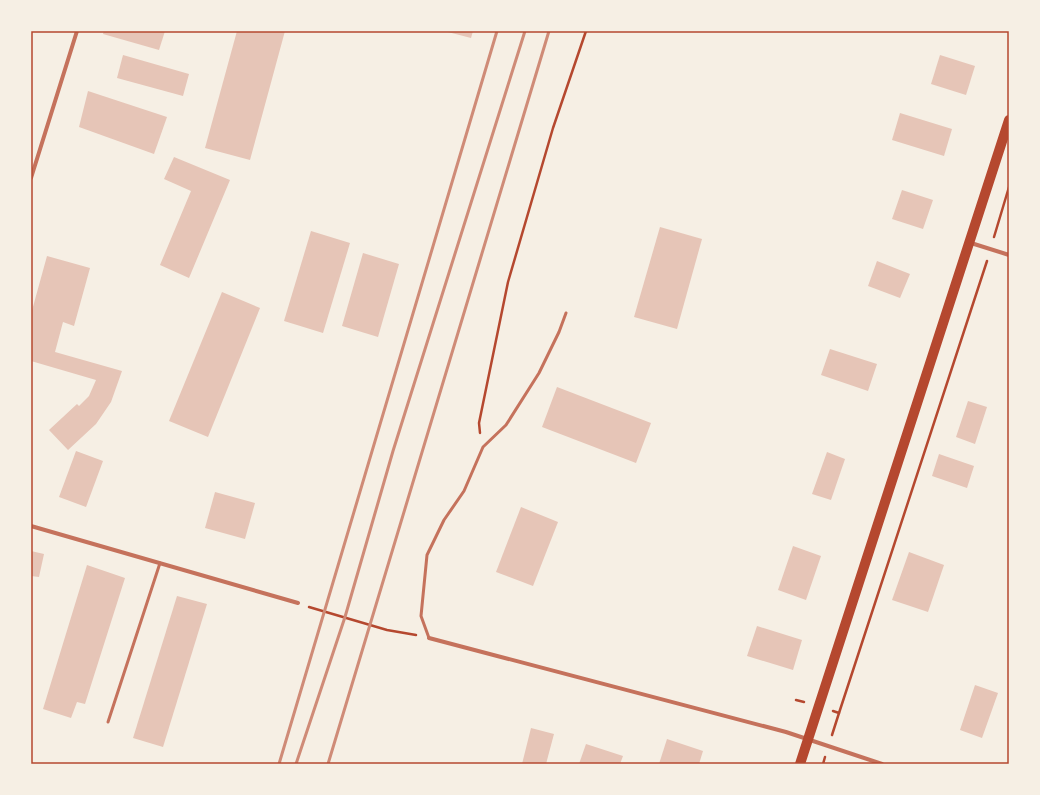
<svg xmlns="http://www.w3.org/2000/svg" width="1040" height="795" viewBox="0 0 1040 795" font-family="'Roboto Condensed',sans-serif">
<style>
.building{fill:#e6c5b7}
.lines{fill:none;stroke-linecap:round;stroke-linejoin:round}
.path{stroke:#b5482f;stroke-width:2.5}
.service{stroke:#c5725c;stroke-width:3}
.minor{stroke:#c5725c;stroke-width:4}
.primary{stroke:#b5482f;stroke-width:10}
.rail{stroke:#cf8b77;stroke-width:3}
.neatline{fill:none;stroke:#b5482f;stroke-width:1.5}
</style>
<rect width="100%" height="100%" fill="#f6efe4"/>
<g class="building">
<path d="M104,31h61l-6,19 -56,-16z"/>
<path d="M237,31h48l-35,129 -45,-12z"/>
<path d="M444,31h29l-2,7z"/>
<path d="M123,55l66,19 -6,22 -66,-18z"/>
<path d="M940,55l35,11 -9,29 -35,-11z"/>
<path d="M88,91l79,26 -13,37 -75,-27z"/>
<path d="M900,113l52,16 -8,27 -52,-16z"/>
<path d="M174,157l56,23 -41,98 -29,-13 31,-74 -27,-12z"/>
<path d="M902,190l31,10 -10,29 -31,-10z"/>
<path d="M660,227l42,12 -25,90 -43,-12z"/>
<path d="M311,231l39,12 -27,90 -39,-12z"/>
<path d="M363,253l36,11 -21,73 -36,-11z"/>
<path d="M47,256l43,12 -16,58 -11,-4 -8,30 67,19 -11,31 -15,22 -28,26 -19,-20 28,-26 2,2 10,-10 7,-16 -65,-19v-47z"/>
<path d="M877,261l33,13 -10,24 -32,-12z"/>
<path d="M222,292l38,16 -52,129 -39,-16z"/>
<path d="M830,349l47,15 -9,27 -47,-16z"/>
<path d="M557,387l94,36 -15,40 -94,-36z"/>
<path d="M968,401l19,6 -12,37 -19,-7z"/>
<path d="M76,451l27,10 -17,46 -27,-10z"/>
<path d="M827,452l18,7 -14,41 -19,-6z"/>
<path d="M939,454l35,12 -7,22 -35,-12z"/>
<path d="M215,492l40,11 -10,36 -40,-11z"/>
<path d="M521,507l37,15 -25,64 -37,-14z"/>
<path d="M793,546l28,10 -15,44 -28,-10z"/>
<path d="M31,551l13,3 -5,23 -8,-1z"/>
<path d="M909,552l35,13 -16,47 -36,-12z"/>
<path d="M87,565l38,13 -40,126 -8,-2 -6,16 -28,-9z"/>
<path d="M177,596l30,8 -44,143 -30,-9z"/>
<path d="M757,626l45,14 -9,30 -46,-14z"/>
<path d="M975,685l23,8 -16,45 -22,-8z"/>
<path d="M531,728l23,6 -8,30h-24z"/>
<path d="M667,739l36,12 -4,13h-40z"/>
<path d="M586,744l37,12 -3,8h-41z"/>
</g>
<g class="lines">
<g class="path">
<path d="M994,237l15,-50"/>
<path d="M480,433l-1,-10 29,-141 45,-154 33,-97"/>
<path d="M309,607l78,23 29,5"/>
<path d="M796,700l8,2"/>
<path d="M839,713l148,-452"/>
<path d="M832,735l7,-22 -6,-2"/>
<path d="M823,764l2,-7"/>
</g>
<g class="service">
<path d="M429,638l-8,-22 6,-61 17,-35 20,-29 19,-44 23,-22 33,-52 20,-41 7,-19"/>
<path d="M108,722l52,-159"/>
</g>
<g class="minor">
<path d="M31,178l46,-147"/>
<path d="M971,243l38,12"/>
<path d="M31,526l267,77"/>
<path d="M429,638l357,94 96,32"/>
</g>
<path class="primary" d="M800,764l209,-644"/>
<g class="rail">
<path d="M279,764l218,-733"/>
<path d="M296,764l49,-147 48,-166 132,-420"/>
<path d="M328,764l221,-733"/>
</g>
</g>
<rect width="1040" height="795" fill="none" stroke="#f6efe4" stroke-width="64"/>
<rect x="32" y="32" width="976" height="731" class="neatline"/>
</svg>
